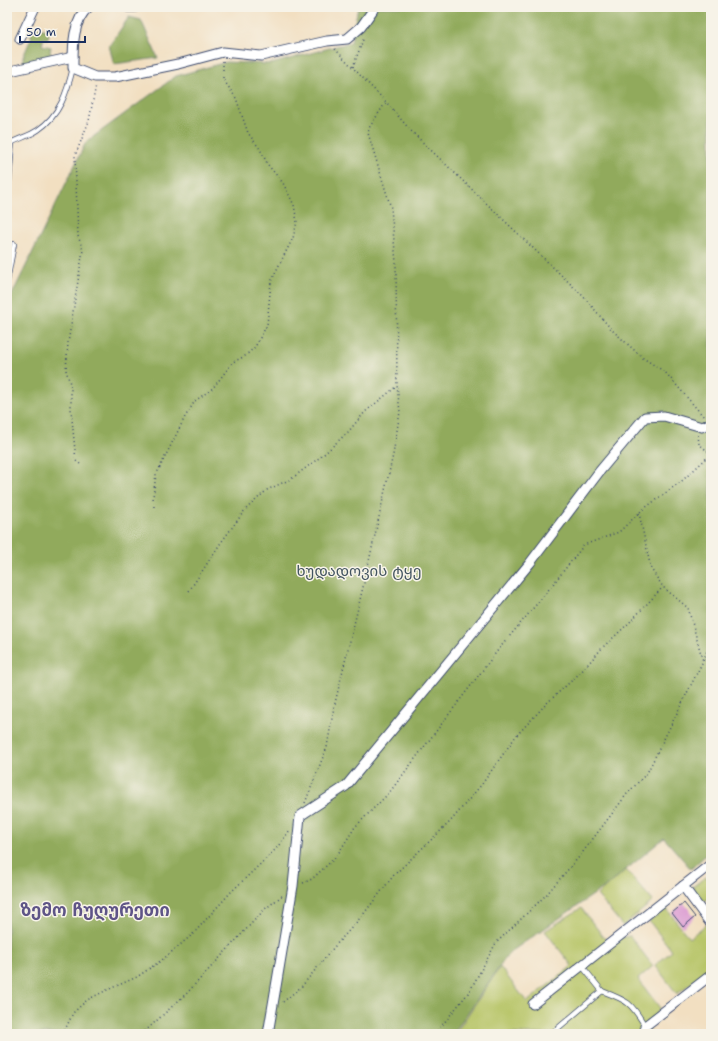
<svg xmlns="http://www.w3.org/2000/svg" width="718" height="1041" viewBox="0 0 718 1041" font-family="'Shantell Sans','Noto Sans Georgian',sans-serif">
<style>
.green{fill:#b7c567;stroke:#697a62}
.forest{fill:#91aa5c;stroke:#566c5d}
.building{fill:#db9ad2}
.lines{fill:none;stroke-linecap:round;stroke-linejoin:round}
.service-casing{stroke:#3b496d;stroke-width:6}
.minor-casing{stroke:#3b496d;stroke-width:11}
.path{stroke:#3b496d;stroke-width:1.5;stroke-dasharray:1 3;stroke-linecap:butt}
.service{stroke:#fff;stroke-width:4.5}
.minor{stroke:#fff;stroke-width:9}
.labels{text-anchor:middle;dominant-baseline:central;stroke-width:3;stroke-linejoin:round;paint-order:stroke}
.park-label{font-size:15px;fill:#425460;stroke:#f7f3e8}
.quarter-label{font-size:17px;font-weight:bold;fill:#5e5487;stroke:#f7f3e8}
</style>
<rect width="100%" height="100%" fill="#f7f3e8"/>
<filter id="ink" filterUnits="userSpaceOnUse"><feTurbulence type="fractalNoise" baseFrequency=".025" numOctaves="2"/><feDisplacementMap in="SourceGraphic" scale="8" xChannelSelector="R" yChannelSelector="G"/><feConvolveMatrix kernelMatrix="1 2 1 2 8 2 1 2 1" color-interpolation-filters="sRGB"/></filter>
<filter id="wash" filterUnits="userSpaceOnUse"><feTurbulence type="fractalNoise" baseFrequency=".012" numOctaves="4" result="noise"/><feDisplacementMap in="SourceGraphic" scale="16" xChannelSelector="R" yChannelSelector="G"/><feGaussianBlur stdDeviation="0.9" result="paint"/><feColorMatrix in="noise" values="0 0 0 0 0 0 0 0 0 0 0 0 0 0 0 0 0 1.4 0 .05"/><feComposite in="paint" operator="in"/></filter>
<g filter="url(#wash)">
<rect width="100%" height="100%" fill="#f2dfc1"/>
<g class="green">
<path d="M626,870l27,31 -30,25 -26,-31z"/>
<path d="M706,877l5,7v13l-8,5 -11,-15z"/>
<path d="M581,908l25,32 24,-4 23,30 -15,13 22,29 -12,21 4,5h-197l45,-67 27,35 45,-36 -27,-35z"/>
<path d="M666,908l23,30 18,-14 4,5v39l-34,26 -22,-29 17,-14 -23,-30z"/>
</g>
<g class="forest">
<path d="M358,7h353v843l-20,19 -27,-31 -55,46 -100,69 -56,81h-446v-729l79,-163 90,-66 50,-14 45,2 80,-22z"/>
<path d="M129,17l12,3 17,38 -44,6 -5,-18z"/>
<path d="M35,27l12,3v2l2,1 -1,6 -4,-1 -2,7 9,2 -1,5 3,4 -30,7v-6l9,-21 -2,-1 3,-7z"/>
</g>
<g id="blocks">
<path class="building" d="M684,903l11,14 -12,10 -11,-14z"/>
</g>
</g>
<g filter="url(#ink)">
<use href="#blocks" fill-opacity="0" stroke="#3b496d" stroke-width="1"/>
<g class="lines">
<g class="service-casing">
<g id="service">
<path d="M7,145c10,-6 22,-9 31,-15 22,-15 29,-38 35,-62"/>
<path d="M7,209l5,-67"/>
<path d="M7,281l7,-37"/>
<path d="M582,966l20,25"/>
<path d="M551,1034l51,-43c26,10 29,11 43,35l-1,6 1,2"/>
</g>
</g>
<g class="minor-casing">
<g id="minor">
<path d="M89,7c-17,13 -16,42 -16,61l22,9h20l63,-13 45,-12 38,4 66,-15 20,-2 14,-12 14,-20"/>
<path d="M128,7h7"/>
<path d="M20,39l15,-32"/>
<path d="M10,71l63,-14"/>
<path d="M683,886l28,38"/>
<path d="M533,1004l178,-140"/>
<path d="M645,1026l66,-51"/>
<path d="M268,1034l25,-148 7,-70 46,-30 184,-223 69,-91 46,-55 19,-1 38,11 9,-4"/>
</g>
</g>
<g class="path">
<path d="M335,49l51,53 25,29 172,165 29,34 31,28 22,14 39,45"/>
<path d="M353,67l11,-30"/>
<path d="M698,435l1,9 12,10"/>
<path d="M80,464l-4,-3 -5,-52v-22l-5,-17 2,-27 15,-93 -5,-14 -3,-80 14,-35 7,-36"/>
<path d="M154,507l-1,-10 3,-22 29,-58 10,-16 18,-13 20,-26 12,-6 10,-9 12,-22 4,-43 5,-11 17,-33 4,-16 -3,-17 -11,-22 -15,-18 -8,-16 -12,-16 -12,-35 -13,-19v-19"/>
<path d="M639,513l12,56 12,18 25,21 15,53"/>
<path d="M189,591l31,-47 25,-34 22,-20 24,-11 32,-24 25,-23 17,-20 32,-26"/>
<path d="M305,803l22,-56 7,-40 31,-128 28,-124 7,-43 -3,-26 -1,-124 -5,-54 -23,-75 1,-5 17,-26"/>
<path d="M303,883l9,-4 24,-22 19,-30 34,-34 109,-143 48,-57 38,-48 35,-13 22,-21 42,-31 28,-26"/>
<path d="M283,1002l19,-16 33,-40 27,-30 32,-41 56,-53 32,-38 34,-48 31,-33 33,-30 22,-25 27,-25 34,-36"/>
<path d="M63,1034l10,-21 14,-13 18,-9 32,-14 25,-17 31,-26 37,-41 46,-44 14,-19"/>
<path d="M142,1034l45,-41 78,-84 18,-14"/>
<path d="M435,1034l34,-42 27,-49 49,-47 34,-39 48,-63 20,-21 56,-112 8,-20"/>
</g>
<use href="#service" class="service"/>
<use href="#minor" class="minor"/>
</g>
</g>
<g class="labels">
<g class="park-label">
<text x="359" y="571">ხუდადოვის ტყე</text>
</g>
<g class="quarter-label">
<text x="95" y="910">ზემო ჩუღურეთი</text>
</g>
</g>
<rect width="718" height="1041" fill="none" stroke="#f7f3e8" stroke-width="24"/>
<path d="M20 36v6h65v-6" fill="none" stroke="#1b2f5e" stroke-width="2"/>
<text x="26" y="36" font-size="12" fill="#1b2f5e" stroke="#f7f3e8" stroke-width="3" paint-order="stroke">50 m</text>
</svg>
